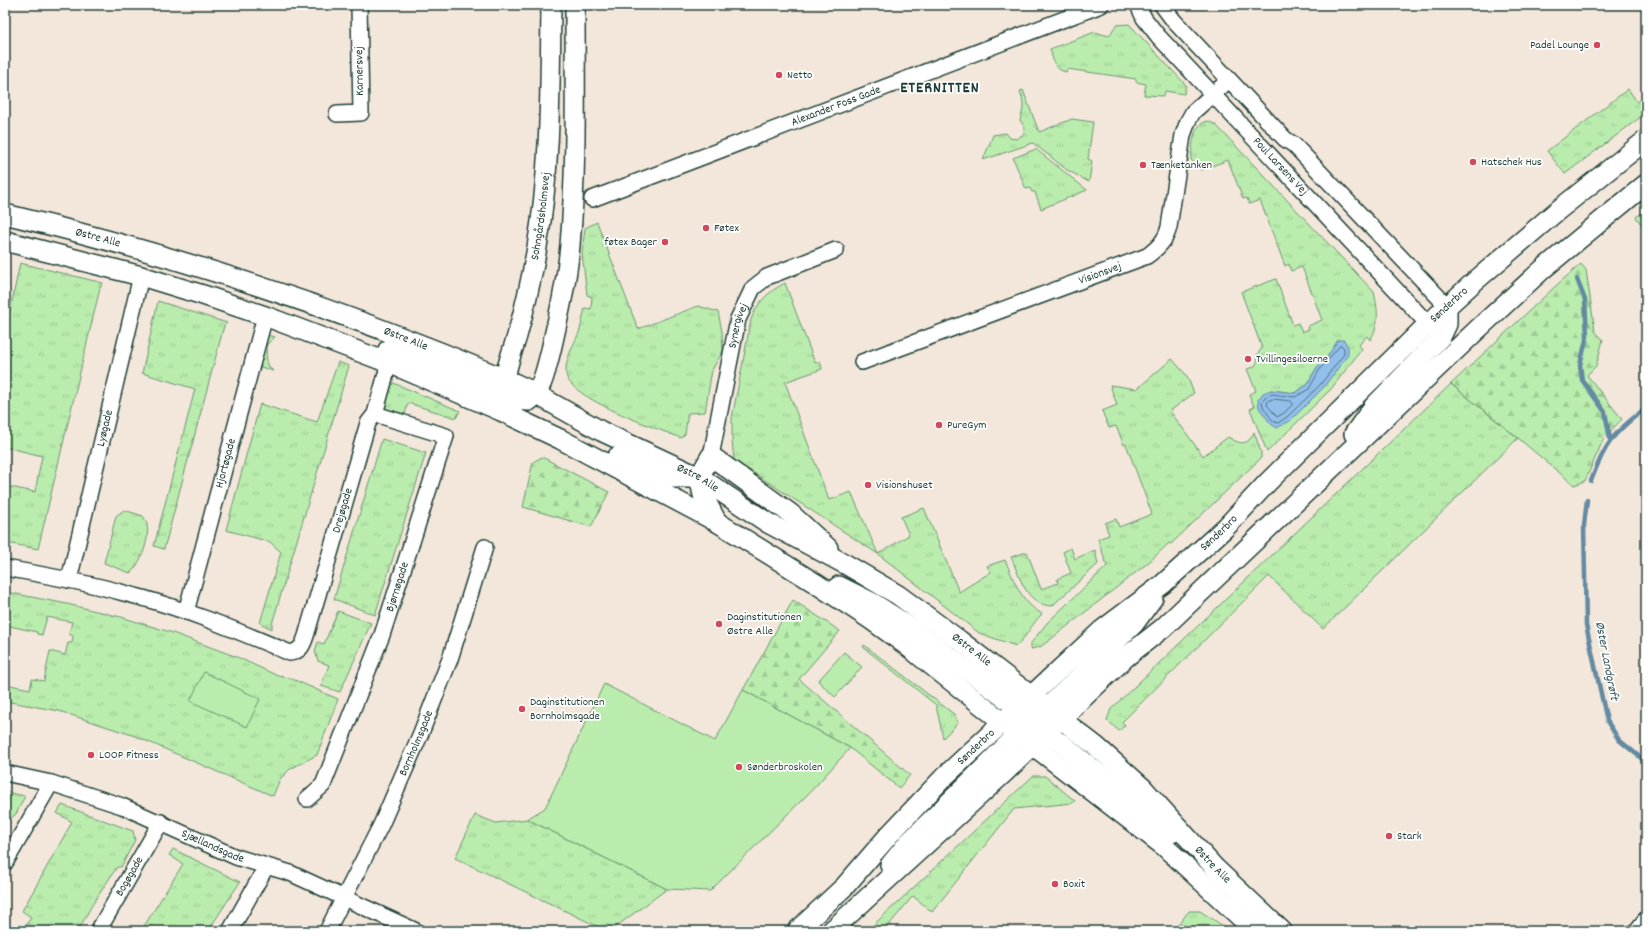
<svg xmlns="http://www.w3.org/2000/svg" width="1651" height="936" viewBox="0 0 1651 936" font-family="Dekko,sans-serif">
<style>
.grass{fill:url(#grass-tufts);stroke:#6c9470;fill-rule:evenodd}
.forest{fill:url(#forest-firs);stroke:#6c9470}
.garden{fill:#b9ecad;stroke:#6c9470}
.water{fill:#91beeb;stroke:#638aa2}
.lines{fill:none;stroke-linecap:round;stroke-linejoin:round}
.shore{stroke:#4d717d;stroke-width:1}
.stream{stroke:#638aa2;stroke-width:4.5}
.minor-casing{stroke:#1f3d34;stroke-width:18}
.tertiary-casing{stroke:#1f3d34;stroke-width:22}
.minor{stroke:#fff;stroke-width:15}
.tertiary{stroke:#fff;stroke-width:19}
.poi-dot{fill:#d1495b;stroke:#fff;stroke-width:1.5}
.labels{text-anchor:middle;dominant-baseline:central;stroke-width:3.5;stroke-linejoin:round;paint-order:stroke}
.poi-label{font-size:12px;fill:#1f3d34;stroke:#fff;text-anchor:start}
.street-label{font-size:12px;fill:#1f3d34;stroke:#fff}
.water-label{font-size:13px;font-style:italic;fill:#3c5d62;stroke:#fff}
.district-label{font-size:16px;font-weight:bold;letter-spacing:1px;fill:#1f3d34;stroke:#fff}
</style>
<defs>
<pattern id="grass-tufts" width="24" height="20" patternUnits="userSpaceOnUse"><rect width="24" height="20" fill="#b9ecad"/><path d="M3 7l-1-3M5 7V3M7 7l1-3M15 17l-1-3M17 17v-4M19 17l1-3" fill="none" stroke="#9fcb95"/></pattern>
<pattern id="forest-firs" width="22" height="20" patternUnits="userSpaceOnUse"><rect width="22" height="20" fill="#b9ecad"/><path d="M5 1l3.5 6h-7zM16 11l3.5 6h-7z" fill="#9fcb95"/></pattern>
</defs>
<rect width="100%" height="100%" fill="#f2e7da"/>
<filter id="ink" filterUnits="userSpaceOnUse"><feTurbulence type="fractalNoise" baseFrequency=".025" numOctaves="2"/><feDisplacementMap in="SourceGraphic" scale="8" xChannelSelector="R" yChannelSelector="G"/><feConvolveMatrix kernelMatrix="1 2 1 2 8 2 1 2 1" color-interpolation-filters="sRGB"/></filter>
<g filter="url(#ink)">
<g class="grass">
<path d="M1129,24l57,61 -2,9 -19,-3 -1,5 -20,-1 2,-11 -10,-2v-3l-69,-10 -1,3c-12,-2 -13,-13 -16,-23l45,-17 14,4 7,-11z"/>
<path d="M1628,89l9,13 9,-6v17l-81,61 -18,-23z"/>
<path d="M1023,90l16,42 33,-13 21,3 -5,37 4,2 -3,21 -22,-12 -34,-27 -50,17 10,-25 13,-2 4,5 6,1 8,-5 1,-6 -5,-8c4,-11 4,-18 0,-29z"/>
<path d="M1208,121l8,4 158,167c4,17 6,33 -4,48l-3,-4 -8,9 3,4 -31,40 -64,63 -17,-43 4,-2 -5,-13 7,-3 -9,-22c8,-1 12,-6 10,-14l5,-7 -21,-56 35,-13 17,46 5,-2 4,9 7,-3 -1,-3 14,-6 -20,-53 -11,4 -2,-7 -4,2 -25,-66 -11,4 -2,-6 -4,1 -15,-39 -27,10 -10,-10c2,-14 0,-35 17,-39zM1338,341l-37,68 -12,12 -18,-31 24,3 12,-8 10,-18 10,-10z"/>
<path d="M1036,149l1,1 50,40 -46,19 -6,-17h-3l-2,-4 -4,1 -13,-31z"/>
<path d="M1646,210v16l-3,1 -7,-10z"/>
<path d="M597,222l41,107 60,-23 20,6 4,19 1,20 -11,19 -7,42 -17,1 -3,21 -4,4c-22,-9 -115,-40 -115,-65 -1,-15 9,-30 14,-43 2,-7 3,-15 5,-22l6,1 1,-12 -5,-2 -5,-42 3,-25z"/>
<path d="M20,263l83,20 -3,5 -62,261 -31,-6 -2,-13v-44l30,6 7,-36 -37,-9v-113z"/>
<path d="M785,283l30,80 5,-2 2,8 -37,13 44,118 22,-8 27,62 31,-19 -8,-18 23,-9 35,84 32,-20 -4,-6 18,-6c10,22 15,41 37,54 -10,9 -15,23 -26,32l-37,-13 -101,-79 -144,-94 -2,-19v-23l19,-98c6,-18 17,-28 34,-37z"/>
<path d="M158,301l69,22 -3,3 -60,223 -10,-3 41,-157 -53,-16z"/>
<path d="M266,335l9,2 -8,7c-1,11 -2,20 6,27l-15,-5z"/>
<path d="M1172,359l15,17 7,17 -24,18 33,45 25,-19c11,7 20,10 26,-5l7,20v6l-90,86 -2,-1 -20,19 -98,77 -11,8 -9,2v-6l16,-20 60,-57 -9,-27 11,-4 -4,-12 11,-4 3,8 33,-13 -26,-70 -2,1 -8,-19 -7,2 -7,-17 15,-6 -7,-20 27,4z"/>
<path d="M338,362l11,4 -77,258v5l-12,-6 21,-71 -11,-10 -44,-12 34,-126 57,18z"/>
<path d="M391,382l69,29 -4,7 -48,-15 -3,11 -21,-6z"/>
<path d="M1451,384l67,54 -195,191 -54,-53 -147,146 3,3 -6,6 -12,-11 4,-11z"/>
<path d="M382,439l44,14 -51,162 -41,-16z"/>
<path d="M124,510l19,6c1,3 4,6 4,9 3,14 -6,39 -17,48l-26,-10 12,-47z"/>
<path d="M1071,548l4,11 20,-9 3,14 -46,42c-26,-1 -32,-29 -41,-49l16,-5 14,37 17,-6 -1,-4 14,-6 -8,-21z"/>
<path d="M11,593l56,11 54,13 49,15 67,25 41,19 12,2 48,21 -21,56 -27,14 -10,10 -7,17 -138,-60 -76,-25 -54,-10v-17l25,5 2,-10 12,2 6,-30 15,4 3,-12h4l1,-7 -4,-2 3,-12 -25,-5 -5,18 -5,-1v-2l-32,-7v-12h3z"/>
<path d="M338,611l33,12 -31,69 -19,-6 8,-21 -11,-4 -3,-10 3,-9 6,2z"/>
<path d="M864,645l91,70 3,8 -15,15 -7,-33 -73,-58z"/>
<path d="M1033,776h12l30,25 -2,2 -59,6 -82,103 -19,-16 -29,35h-17z"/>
<path d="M5,792l20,4 -9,18 -11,9z"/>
<path d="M62,805l71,26 2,9 -14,27h-4l-25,38 -14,26h-55l8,-14 -9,-6 50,-89 -15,-9z"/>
<path d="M475,815l21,8 31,-4 140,70 -57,42h-3l-152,-73z"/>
<path d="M173,849l67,33 -32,49h-67l42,-67 -14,-9z"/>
<path d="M1189,911h11l31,20h-58z"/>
</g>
<g class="forest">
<path d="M1581,264l5,6 9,61 8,9 -7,26 -9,9 35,44 -18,19 -19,43 -11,4 -56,-47 -67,-54 109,-102z"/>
<path d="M542,457l67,35 -18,35 -68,-20 10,-45z"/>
<path d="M793,600l47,31 -41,48 111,96 -11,13 -49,-40 -107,-58z"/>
</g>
<g class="garden">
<path d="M844,652l18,15 -27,30 -17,-16z"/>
<path d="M204,672l56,27 -13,28 -57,-26z"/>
<path d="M604,684l111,57 28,-51 107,58 -38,42 -102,101 -43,-2 -140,-70 18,-11z"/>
</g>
<path class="water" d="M1338,340h6l4,7v8l-25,33 -33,33 -13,7 -6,-4 -12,-16 -1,-8 5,-7 8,-3 24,3 12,-8 10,-18 10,-10z"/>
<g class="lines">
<g class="shore">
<path d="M1341,345l3,3v6l-24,31 -33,32 -9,6 -5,-2 -10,-14 -1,-6 3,-4 7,-3 23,3 14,-8 11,-20z"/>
<path d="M1273,399l18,2 2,3 -9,9 -7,4 -10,-12 1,-4z"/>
</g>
<g class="stream">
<path d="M1577,279l8,21 2,36 -7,29 2,15 23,32 5,27"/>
<path d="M1591,481c14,-38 23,-49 55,-73"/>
<path d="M1587,500l-3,25 2,100 21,96 12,19 27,22"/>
</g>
<g class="minor-casing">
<g id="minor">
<path id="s1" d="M1138,5l6,13 14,18 270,288"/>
<path d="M1162,5l12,16 111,118 9,6 153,161"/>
<path d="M337,114l24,-1 -2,-108"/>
<path id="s2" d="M592,199l509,-194"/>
<path id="s3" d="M862,362l285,-106c11,-8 19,-16 22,-29l14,-92 5,-14 5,-9 36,-32"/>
<path id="s4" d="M711,456l27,-137 15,-31 14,-11 69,-27"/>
<path id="s5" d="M5,568c40,7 80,14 119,25 57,14 112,37 166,60 11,-2 13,-8 16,-17l62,-213 7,-9 14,-51"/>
<path id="s6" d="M69,580l72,-304"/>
<path id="s7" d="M186,612l79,-296"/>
<path id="s8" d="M5,773l46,10 71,23 114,51 54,16 126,58"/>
<path id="s9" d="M307,799l16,-14 59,-150 64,-199 -71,-22"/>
<path d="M5,863l46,-80"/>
<path id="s10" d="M98,931l63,-109"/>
<path d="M230,931l36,-64"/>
<path id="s11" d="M327,931l54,-106 40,-92 29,-74 35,-112"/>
</g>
</g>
<g class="tertiary-casing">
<g id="tertiary">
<path id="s12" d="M5,214c172,41 338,96 500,165l22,10 74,42 98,46 69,46 79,42 51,30 61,45 138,107 46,41 72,80 67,63"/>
<path d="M5,241l136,35 62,19 62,21 124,47 112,48 59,28 157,83 98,61 55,36 36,26 98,78 161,124 90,84"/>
<path d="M388,350l60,21 58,26 9,3 14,1c13,-8 18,-36 22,-51 8,-35 16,-70 19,-105 7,-79 5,-160 5,-240"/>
<path id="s13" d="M505,392c-2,-18 7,-39 12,-56 8,-29 15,-59 20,-89 14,-80 13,-161 14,-242"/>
<path d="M1354,434l20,-28 67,-69 6,-13v-18"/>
<path d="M617,457l54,21h23"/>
<path d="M717,522l-14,-27 -4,-18 12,-21 80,58 37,34"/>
<path d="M839,586l34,17 40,26 106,80 23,7 17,-2"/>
<path d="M1041,719l13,-18 80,-77 19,-26"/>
<path d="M1036,729l25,14 111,90"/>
<path d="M890,865l18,-22 106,-105 7,-16"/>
<path id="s14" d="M797,931l48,-45 44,-51 56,-59 157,-146 61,-46 63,-57 42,-45 160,-158 46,-42 83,-71 89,-71"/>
<path d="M831,931l172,-157 123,-117 37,-29 315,-299 65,-60 103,-85"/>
<path d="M1639,931l7,-9"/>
</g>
</g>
<use href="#minor" class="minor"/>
<use href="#tertiary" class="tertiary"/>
</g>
</g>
<g class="poi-dot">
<circle cx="1597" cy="45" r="4"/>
<circle cx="779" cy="75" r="4"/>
<circle cx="1473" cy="162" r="4"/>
<circle cx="1143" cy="165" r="4"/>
<circle cx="706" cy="228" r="4"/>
<circle cx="665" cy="242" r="4"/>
<circle cx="1248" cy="359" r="4"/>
<circle cx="939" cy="425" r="4"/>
<circle cx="868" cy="485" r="4"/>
<circle cx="719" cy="624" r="4"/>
<circle cx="522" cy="709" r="4"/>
<circle cx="91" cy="755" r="4"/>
<circle cx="739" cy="767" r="4"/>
<circle cx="1389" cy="836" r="4"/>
<circle cx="1055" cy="884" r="4"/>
</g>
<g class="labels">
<g class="poi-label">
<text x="1589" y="45" text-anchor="end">Padel Lounge</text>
<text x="787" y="75">Netto</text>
<text x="1481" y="162">Hatschek Hus</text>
<text x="1151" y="165">Tænketanken</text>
<text x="714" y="228">Føtex</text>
<text x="657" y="242" text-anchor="end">føtex Bager</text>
<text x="1256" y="359">Tvillingesiloerne</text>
<text x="947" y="425">PureGym</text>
<text x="876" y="485">Visionshuset</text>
<text x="727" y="617">Daginstitutionen<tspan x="727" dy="14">Østre Alle</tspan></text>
<text x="530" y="702">Daginstitutionen<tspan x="530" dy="14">Bornholmsgade</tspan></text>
<text x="99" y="755">LOOP Fitness</text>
<text x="747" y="767">Sønderbroskolen</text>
<text x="1397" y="836">Stark</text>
<text x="1063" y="884">Boxit</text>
</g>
<g class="street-label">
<text transform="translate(360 71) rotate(-91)">Karnersvej</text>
<text stroke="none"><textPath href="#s2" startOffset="261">Alexander Foss Gade</textPath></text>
<text stroke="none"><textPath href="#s1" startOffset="216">Poul Larsens Vej</textPath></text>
<text stroke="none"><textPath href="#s13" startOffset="180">Sohngårdsholmsvej</textPath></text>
<text stroke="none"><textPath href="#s12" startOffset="96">Østre Alle</textPath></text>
<text stroke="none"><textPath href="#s3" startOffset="254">Visionsvej</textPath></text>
<text stroke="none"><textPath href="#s14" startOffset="905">Sønderbro</textPath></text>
<text stroke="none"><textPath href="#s4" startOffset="133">Synergivej</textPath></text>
<text stroke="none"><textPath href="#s12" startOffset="420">Østre Alle</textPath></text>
<text stroke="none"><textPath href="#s6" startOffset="156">Lyøgade</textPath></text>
<text stroke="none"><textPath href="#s7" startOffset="154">Hjortøgade</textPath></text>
<text stroke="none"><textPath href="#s12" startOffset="744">Østre Alle</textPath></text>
<text stroke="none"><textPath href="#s5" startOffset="454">Drejøgade</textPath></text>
<text stroke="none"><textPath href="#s14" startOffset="581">Sønderbro</textPath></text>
<text stroke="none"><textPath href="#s9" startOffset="233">Bjørnøgade</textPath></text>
<text stroke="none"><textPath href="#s12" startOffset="1068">Østre Alle</textPath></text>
<text stroke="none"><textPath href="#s11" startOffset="208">Bornholmsgade</textPath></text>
<text stroke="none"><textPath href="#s14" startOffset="257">Sønderbro</textPath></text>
<text stroke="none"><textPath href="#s8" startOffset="221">Sjællandsgade</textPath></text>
<text stroke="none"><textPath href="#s12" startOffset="1392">Østre Alle</textPath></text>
<text stroke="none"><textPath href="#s10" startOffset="63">Bogøgade</textPath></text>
</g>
<g class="water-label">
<text transform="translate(1606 661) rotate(79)">Øster Landgrøft</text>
</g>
<g class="district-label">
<text x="940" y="88">ETERNITTEN</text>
</g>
</g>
<rect width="1651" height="936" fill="none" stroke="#fff" stroke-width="20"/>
<rect x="10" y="10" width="1631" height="916" fill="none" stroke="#1f3d34" stroke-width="1.5" filter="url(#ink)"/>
</svg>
